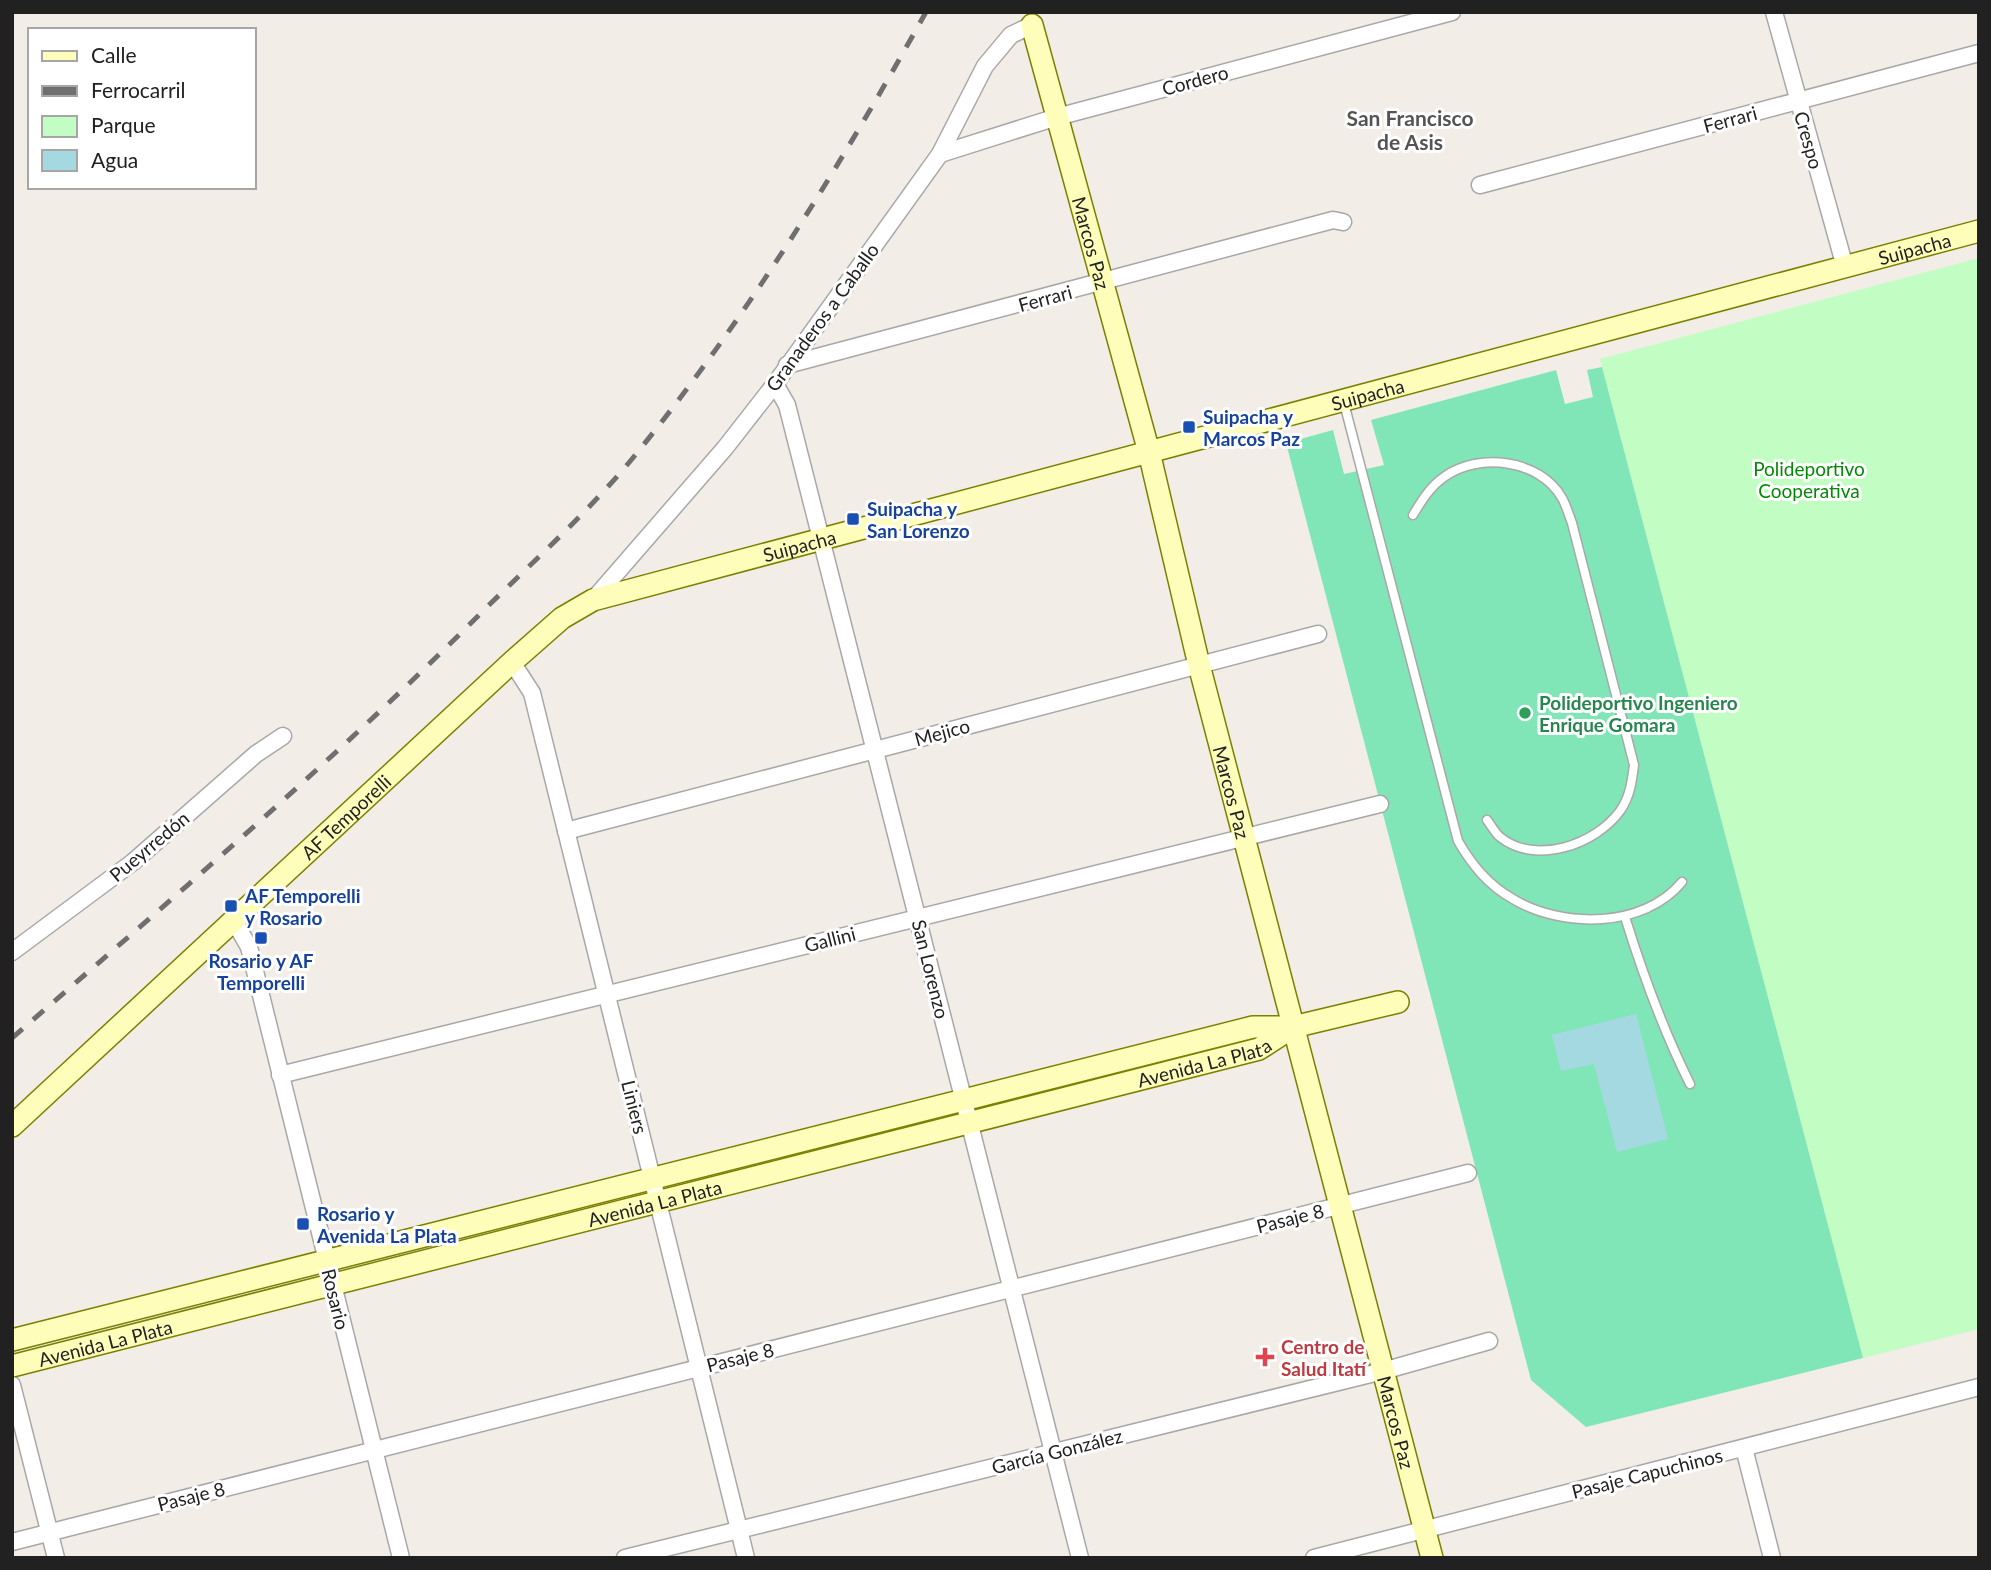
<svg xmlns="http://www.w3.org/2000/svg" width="1991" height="1570" viewBox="0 0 1991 1570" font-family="Lato,sans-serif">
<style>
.park{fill:#c2fdc3}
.pitch{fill:#80e6b7}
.water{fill:#a5d9e2}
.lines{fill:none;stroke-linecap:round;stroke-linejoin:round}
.lane-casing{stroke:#a8a8a8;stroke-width:11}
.street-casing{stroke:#a8a8a8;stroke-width:19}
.secondary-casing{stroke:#7b8000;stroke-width:24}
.lane{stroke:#fff;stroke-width:8}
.street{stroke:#fff;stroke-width:16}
.secondary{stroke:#fefdb9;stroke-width:21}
.rail{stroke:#6f6f6f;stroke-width:5;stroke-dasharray:14 14;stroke-linecap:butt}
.transit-dot{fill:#1a4fb4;stroke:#fff;stroke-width:2.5}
.leisure-dot{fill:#2e9e5b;stroke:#fff;stroke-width:2.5}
.health-dot{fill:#e0444e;stroke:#fff;stroke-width:2.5}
.labels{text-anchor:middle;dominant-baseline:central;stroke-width:6;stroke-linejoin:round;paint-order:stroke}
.street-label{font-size:19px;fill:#212121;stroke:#fff}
.transit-label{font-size:19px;font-weight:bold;fill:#164399;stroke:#fff;text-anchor:start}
.park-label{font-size:19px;fill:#038a05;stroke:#fff}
.leisure-label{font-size:19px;font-weight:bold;fill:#27864d;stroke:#fff;text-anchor:start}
.health-label{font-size:19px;font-weight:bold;fill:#be3a42;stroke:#fff;text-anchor:start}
.neighbourhood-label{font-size:21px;font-weight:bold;fill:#545454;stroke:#fff}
</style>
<rect width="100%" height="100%" fill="#f2ede7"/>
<path class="park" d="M1979,258v1071l-116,29 -263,-999z"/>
<path class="pitch" d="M1602,367l261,991 -277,69 -55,-47 -245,-937 47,-13 11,44 40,-9 -13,-45 185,-50 9,34 28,-7 -6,-27z"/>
<path class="water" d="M1636,1014l32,125 -51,13 -23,-88 -33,7 -9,-36z"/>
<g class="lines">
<g class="lane-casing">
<g id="lane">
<path d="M1344,403l114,438c14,24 30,44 55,58 50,30 131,29 169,-17"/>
<path d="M1413,515c9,-15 17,-28 31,-38 34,-25 96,-18 118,21 4,7 7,17 10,25l62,242c-2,16 -4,32 -14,46 -24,33 -84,55 -120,26 -5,-4 -9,-12 -13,-17"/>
<path d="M1625,917c18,58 38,113 65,167"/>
</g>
</g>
<g class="street-casing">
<g id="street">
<path d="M1774,12l71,255"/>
<path d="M940,154l117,-37 395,-105"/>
<path d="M1480,185l499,-132"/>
<path d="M787,365l546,-145 10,2"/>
<path d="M775,384l12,21 293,1153"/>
<path d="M593,600l132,-152 50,-64 165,-230 45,-88 26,-31 21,-10"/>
<path d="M512,662l20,31 214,865"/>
<path d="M566,831l752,-197"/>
<path d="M234,921l15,26 152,611"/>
<path d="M12,952l121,-90 123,-108 27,-18"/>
<path d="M280,1075l1100,-271"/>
<path d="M12,1385l44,173"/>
<path d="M1744,1448l28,110"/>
<path d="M12,1542l1456,-369"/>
<path d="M625,1558l758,-187 106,-30"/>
<path d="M1314,1558l665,-171"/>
</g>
</g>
<g class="secondary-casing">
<g id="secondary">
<path id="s1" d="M1032,25l117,427 50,213 233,893"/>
<path id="s2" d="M12,1126l500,-464 50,-44 31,-18 1386,-369"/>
<path d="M12,1340l1241,-313h40l105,-25"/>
<path id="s3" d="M12,1366l1247,-317 34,-22"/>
</g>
</g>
<use href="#lane" class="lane"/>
<use href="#street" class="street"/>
<use href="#secondary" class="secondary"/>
<path class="rail" d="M12,1038c161,-140 323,-278 474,-430 49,-48 102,-96 146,-149 113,-138 207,-291 294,-447"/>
</g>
<g class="transit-dot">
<rect x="1182" y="420" width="14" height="14" rx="3.5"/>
<rect x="846" y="512" width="14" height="14" rx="3.5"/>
<rect x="224" y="899" width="14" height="14" rx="3.5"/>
<rect x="254" y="931" width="14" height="14" rx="3.5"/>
<rect x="296" y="1217" width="14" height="14" rx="3.5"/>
</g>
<circle class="leisure-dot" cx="1525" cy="713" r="7"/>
<path class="health-dot" d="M1261.5 1346.5h7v7h7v7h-7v7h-7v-7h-7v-7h7z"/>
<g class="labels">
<g class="street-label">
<text transform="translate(1195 80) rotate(-15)">Cordero</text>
<text transform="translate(1730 119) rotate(-15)">Ferrari</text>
<text transform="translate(1809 140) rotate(74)">Crespo</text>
<text stroke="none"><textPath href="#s1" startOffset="226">Marcos Paz</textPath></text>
<text stroke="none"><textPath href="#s2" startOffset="2152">Suipacha</textPath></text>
<text transform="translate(1045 298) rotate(-15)">Ferrari</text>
<text transform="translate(822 317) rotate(-54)">Granaderos a Caballo</text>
<text stroke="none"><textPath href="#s2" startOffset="1586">Suipacha</textPath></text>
<text stroke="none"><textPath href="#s2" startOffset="998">Suipacha</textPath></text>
<text transform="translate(942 732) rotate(-15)">Mejico</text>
<text stroke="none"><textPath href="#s1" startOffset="793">Marcos Paz</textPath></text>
<text stroke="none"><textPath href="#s2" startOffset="455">AF Temporelli</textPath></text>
<text transform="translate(149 846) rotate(-40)">Pueyrredón</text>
<text transform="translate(830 939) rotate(-14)">Gallini</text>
<text transform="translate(931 969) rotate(76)">San Lorenzo</text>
<text stroke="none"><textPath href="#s3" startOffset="1230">Avenida La Plata</textPath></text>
<text transform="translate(635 1107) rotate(76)">Liniers</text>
<text stroke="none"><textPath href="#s3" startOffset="663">Avenida La Plata</textPath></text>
<text transform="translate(1290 1218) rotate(-14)">Pasaje 8</text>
<text transform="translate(336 1299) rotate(76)">Rosario</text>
<text stroke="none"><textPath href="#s3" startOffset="96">Avenida La Plata</textPath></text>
<text transform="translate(740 1357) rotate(-14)">Pasaje 8</text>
<text stroke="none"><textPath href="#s1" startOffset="1444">Marcos Paz</textPath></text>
<text transform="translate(1057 1451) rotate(-14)">García González</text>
<text transform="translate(1647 1473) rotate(-14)">Pasaje Capuchinos</text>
<text transform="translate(191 1496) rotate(-14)">Pasaje 8</text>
</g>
<g class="transit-label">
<text x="1203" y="416">Suipacha y<tspan x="1203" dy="22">Marcos Paz</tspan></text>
<text x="867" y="508">Suipacha y<tspan x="867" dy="22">San Lorenzo</tspan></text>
<text x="245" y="895">AF Temporelli<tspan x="245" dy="22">y Rosario</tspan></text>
<text x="261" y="960" text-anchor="middle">Rosario y AF<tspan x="261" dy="22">Temporelli</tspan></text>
<text x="317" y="1213">Rosario y<tspan x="317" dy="22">Avenida La Plata</tspan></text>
</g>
<g class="park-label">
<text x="1809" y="468">Polideportivo<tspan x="1809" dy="22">Cooperativa</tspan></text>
</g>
<g class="leisure-label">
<text x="1539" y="702">Polideportivo Ingeniero<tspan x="1539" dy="22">Enrique Gomara</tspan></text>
</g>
<g class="health-label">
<text x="1281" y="1346">Centro de<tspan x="1281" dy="22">Salud Itatí</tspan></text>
</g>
<g class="neighbourhood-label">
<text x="1410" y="117">San Francisco<tspan x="1410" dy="24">de Asis</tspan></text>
</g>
</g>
<rect width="1991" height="1570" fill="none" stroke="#212121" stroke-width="28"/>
<rect x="28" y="28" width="228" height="161" fill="#ffffff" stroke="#a6a6a6" stroke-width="2"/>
<rect x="42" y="51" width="35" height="10" fill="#fefdb9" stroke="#a6a6a6" stroke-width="2"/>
<text x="91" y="63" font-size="21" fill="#212121">Calle</text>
<rect x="42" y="86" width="35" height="10" fill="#6f6f6f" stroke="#a6a6a6" stroke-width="2"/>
<text x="91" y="98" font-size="21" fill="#212121">Ferrocarril</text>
<rect x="42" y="116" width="35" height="21" fill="#c2fdc3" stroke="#a6a6a6" stroke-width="2"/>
<text x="91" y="133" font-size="21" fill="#212121">Parque</text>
<rect x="42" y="150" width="35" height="21" fill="#a5d9e2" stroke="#a6a6a6" stroke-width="2"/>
<text x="91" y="168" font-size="21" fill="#212121">Agua</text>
</svg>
